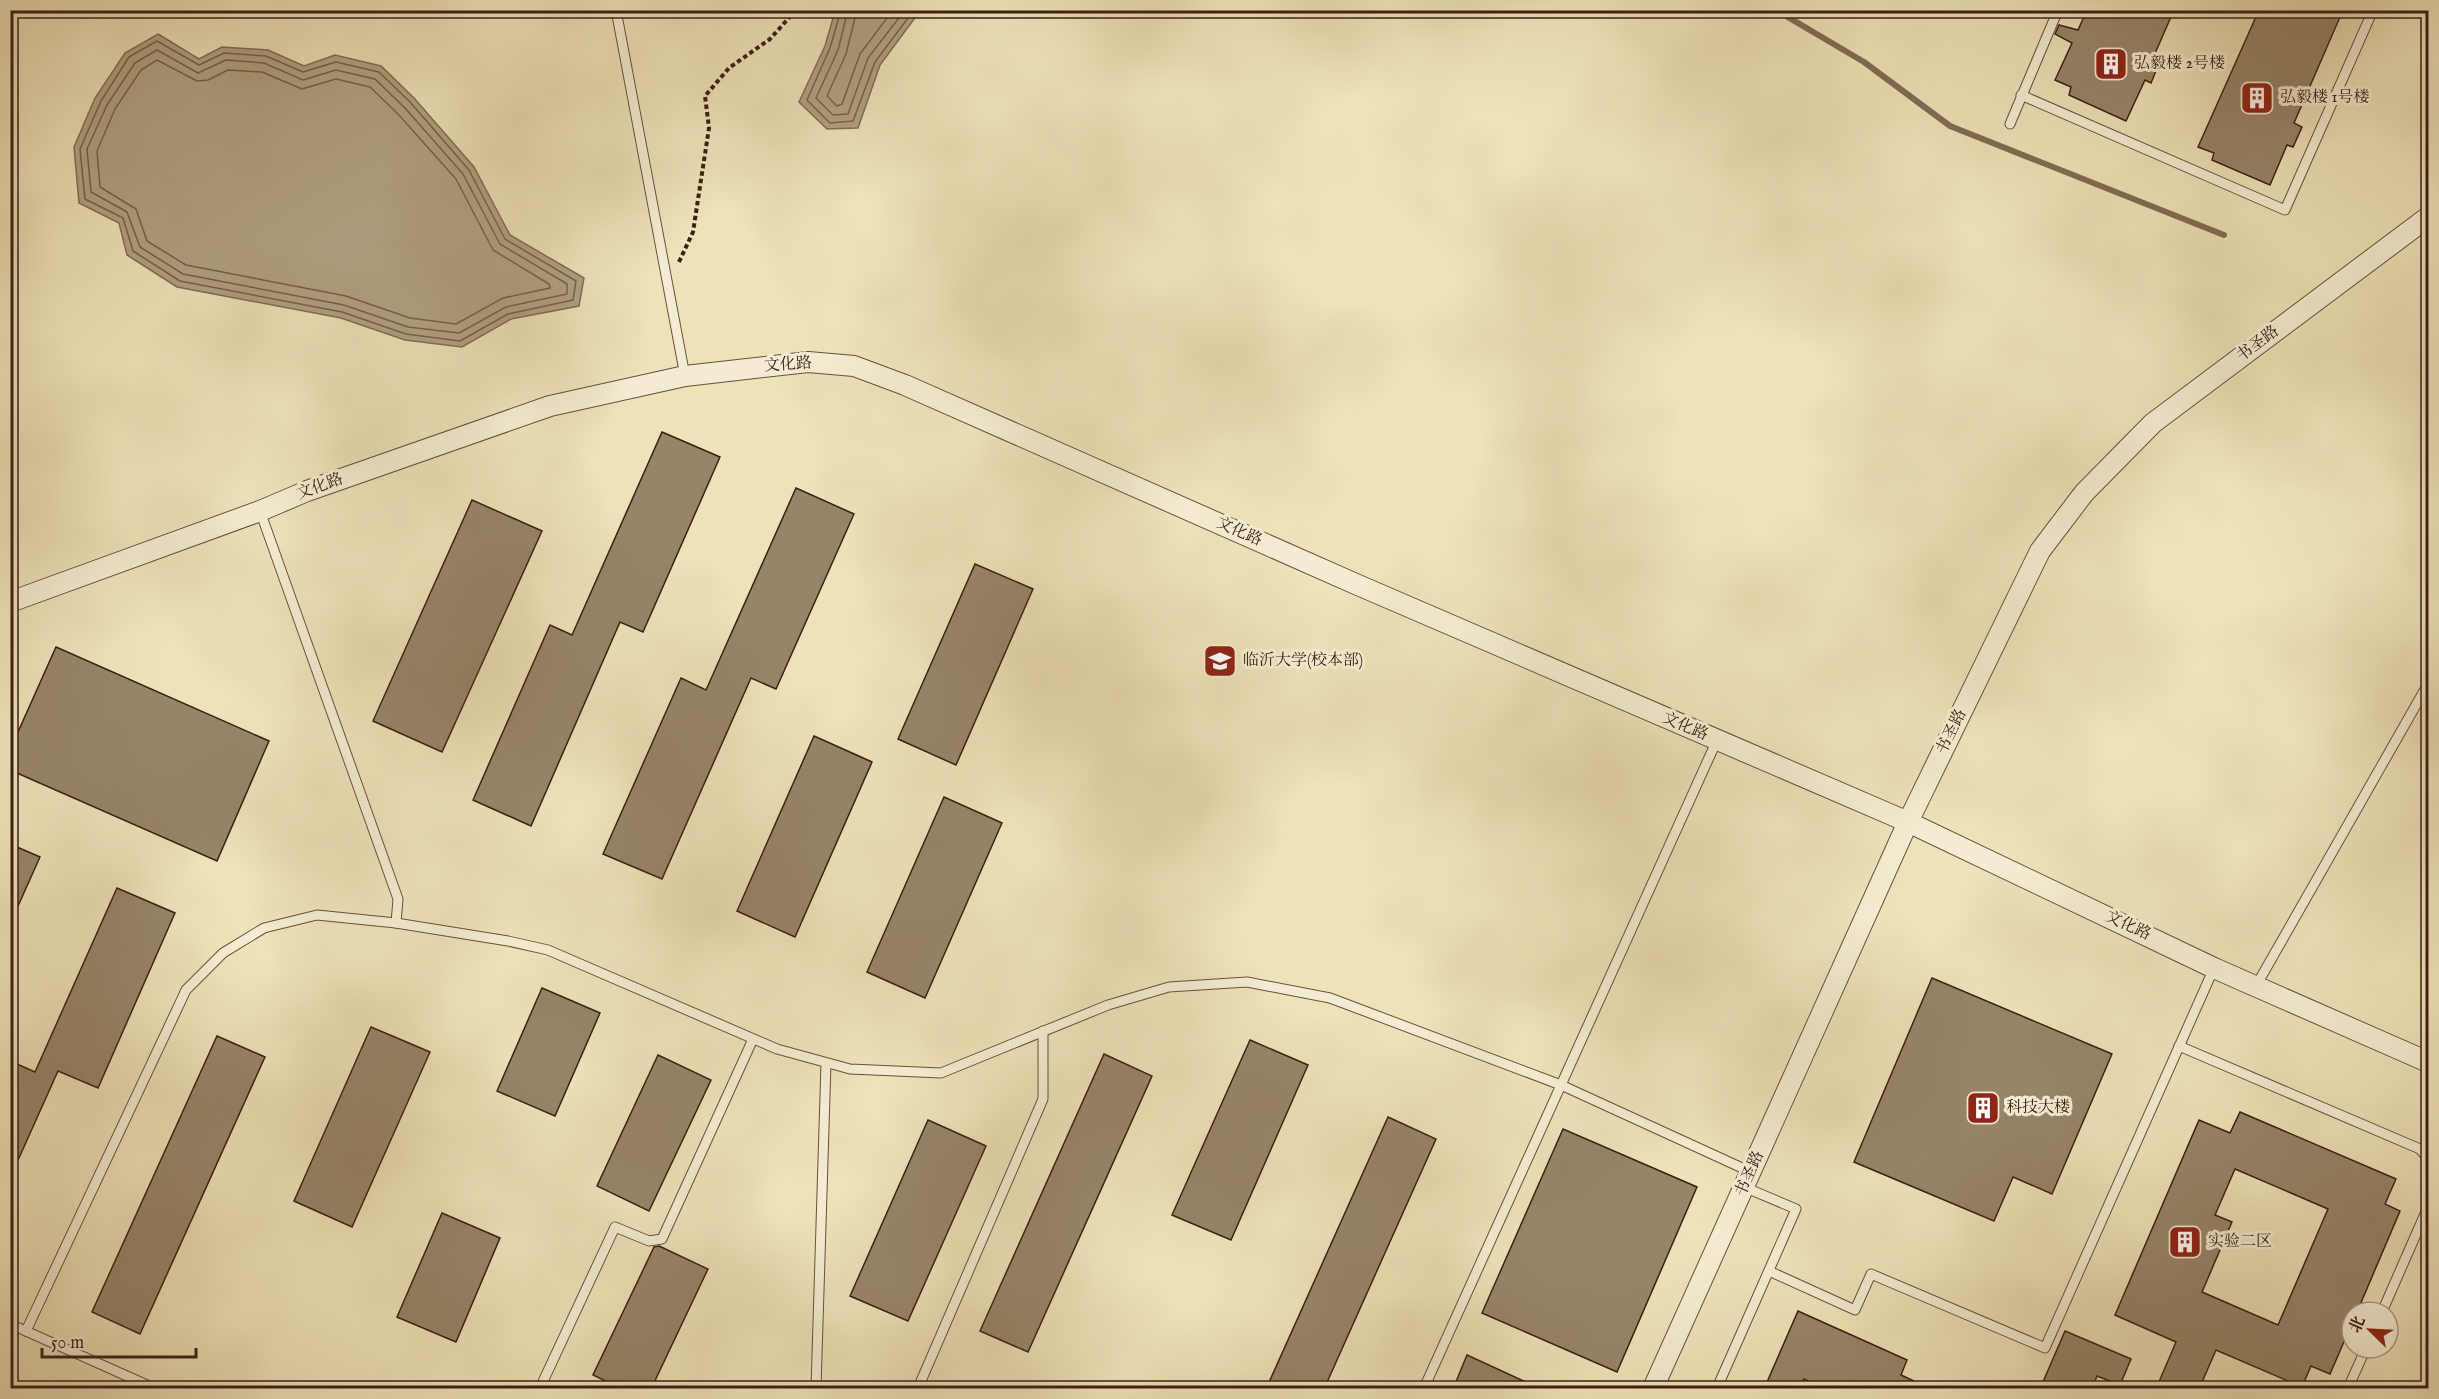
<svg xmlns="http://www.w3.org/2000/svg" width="2439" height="1399" viewBox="0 0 2439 1399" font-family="'IM FELL English','Noto Serif SC',serif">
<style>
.green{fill:#cfc19d;stroke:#847058;stroke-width:1.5}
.water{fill:#b0a081;stroke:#806d55;stroke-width:1.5}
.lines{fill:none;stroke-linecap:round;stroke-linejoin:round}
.shore{stroke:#74604a;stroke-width:1.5}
.stream{stroke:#806d55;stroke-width:6}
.building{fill:#97856a;stroke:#392014;stroke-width:1.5;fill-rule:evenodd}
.service-casing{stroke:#66503d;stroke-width:11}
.minor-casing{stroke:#66503d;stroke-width:22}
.path{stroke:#392014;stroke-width:4;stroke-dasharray:4.5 3;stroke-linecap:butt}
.service{stroke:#f4ecd2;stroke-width:9}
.minor{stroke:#f4ecd2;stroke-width:20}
.labels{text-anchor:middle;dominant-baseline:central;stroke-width:6;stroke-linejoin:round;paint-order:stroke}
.poi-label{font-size:16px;fill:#392014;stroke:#f4ecd2;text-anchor:start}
.street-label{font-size:16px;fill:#392014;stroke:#f4ecd2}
</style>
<rect width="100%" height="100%" fill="#eee2b9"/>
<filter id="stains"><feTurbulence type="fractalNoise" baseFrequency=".00333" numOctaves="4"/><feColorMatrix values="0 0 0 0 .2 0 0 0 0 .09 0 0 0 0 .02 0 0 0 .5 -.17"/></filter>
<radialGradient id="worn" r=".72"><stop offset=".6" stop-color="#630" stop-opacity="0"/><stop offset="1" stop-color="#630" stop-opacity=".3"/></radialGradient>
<path class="green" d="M2428,914v73l-2,-70z"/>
<g class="water">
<path d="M835,11h85l-40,54 -22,63 -31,1 -28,-27 26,-56z"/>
<path d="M158,34l41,25 23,-12 46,3 36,16 31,-11 46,11 33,32 60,69 36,68 74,43 -5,28 -68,13 -49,28 -57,-7 -64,-22 -164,-31 -50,-32 -8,-32 -40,-20 -5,-56 21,-49 30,-45z"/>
</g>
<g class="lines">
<g class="shore">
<path d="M841,10l-11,38 -23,52 23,23 23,-2 22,-59 39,-52"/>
<path d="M848,10l-10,40 -22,48 17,17 15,-1 20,-56 37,-48"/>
<path d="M857,10l-11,44 -19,42 10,10 5,-2 18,-50 33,-44"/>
<path d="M157,41l42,24 25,-12 42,3 37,16 33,-10 43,10 31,30 59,68 36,69 71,42 -3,19 -65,14 -48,27 -54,-7 -64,-22 -162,-31 -47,-30 -10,-33 -38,-19 -5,-50 21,-48 28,-44z"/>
<path d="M157,50l41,23 28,-13 38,3 39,17 33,-10 39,9 30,29 58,66 37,70 67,40v10l-61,13 -47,26 -51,-6 -64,-22 -161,-31 -43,-27 -13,-35 -36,-20 -4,-43 20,-44 28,-42z"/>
<path d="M157,60l40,21 11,-1 20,-10 34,2 40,17 34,-10 34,8 28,27 58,65 37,71 56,34 1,4 -47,10 -47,26 -46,-6 -64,-22 -160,-31 -39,-24 -11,-32 -36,-22 -3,-36 18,-42 26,-39z"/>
</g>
<path class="stream" d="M1776,10l88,52 86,64 274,109"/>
</g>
<g class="building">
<path d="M2087,10h87l-21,48 7,3 -9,22 -6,-3 -19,41 -57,-26 2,-8 -16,-7 17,-37 -17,-9 4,-9 19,5z"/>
<path d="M2259,10h84l-49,113 8,4 -9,20 -6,-2 -17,40 -58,-25 2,-7 -16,-6z"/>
<path d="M662,432l58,25 -77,175 -23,-10 -89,204 -58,-26 77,-175 22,10z"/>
<path d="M796,488l58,26 -78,175 -25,-11 -89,201 -59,-25 78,-176 25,12z"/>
<path d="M472,500l70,31 -100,221 -69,-31z"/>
<path d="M975,564l58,25 -77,176 -58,-26z"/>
<path d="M56,647l213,94 -52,120 -207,-91v-20z"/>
<path d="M814,736l58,26 -77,175 -58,-26z"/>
<path d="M944,797l58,26 -77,175 -58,-26z"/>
<path d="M10,844l30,13 -30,67z"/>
<path d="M117,888l58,25 -77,175 -40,-17 -48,107v-117l25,11z"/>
<path d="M1932,978l180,76 -60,140 -39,-17 -19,44 -140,-59z"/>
<path d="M542,988l58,25 -45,103 -58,-25z"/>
<path d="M371,1027l59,25 -78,175 -58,-26z"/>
<path d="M217,1036l48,21 -125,277 -48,-22z"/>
<path d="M1250,1040l58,25 -77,175 -59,-25z"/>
<path d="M1104,1054l48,22 -124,276 -48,-21z"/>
<path d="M658,1055l53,25 -62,131 -52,-25z"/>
<path d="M2240,1112l156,67 -11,25 15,7 -43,101h-5v11l-22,51 -19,-8 -9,21 -86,-37 -17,39h-43l20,-47 -61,-27 84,-195 31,13zM2235,1169l93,40 -50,116 -76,-33 30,-70 -17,-7z"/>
<path d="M1388,1117l48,22 -112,250h-58z"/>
<path d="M928,1120l58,26 -78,175 -58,-25z"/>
<path d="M1563,1129l134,58 -80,185 -135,-59z"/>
<path d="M442,1213l58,25 -44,104 -59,-25z"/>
<path d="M659,1246l49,23 -57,120h-29l-29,-14 61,-128z"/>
<path d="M1798,1311l109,49 -6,15 30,14h-105l-22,-10 -5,10h-35z"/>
<path d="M2065,1331l66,28 -11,26 -23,-9 -5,13h-52z"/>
<path d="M1467,1355l74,34h-88z"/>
</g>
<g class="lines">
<g class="service-casing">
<g id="service">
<path d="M616,10l69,366"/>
<path d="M2021,95l264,115 88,-200"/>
<path d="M2010,124l48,-114"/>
<path d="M260,511l138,388 -2,24"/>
<path d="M2256,986l172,-302"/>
<path d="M2179,1046l241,103 8,10"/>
<path d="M1769,1271l86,39 16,-36 174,74 169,-380"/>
<path d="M2382,1312l46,-105"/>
<path d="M10,1324l144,64"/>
<path d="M26,1331l160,-341 37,-37 41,-25 53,-13 79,8 112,18 40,9 229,99 73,20 91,4 167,-68 61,-18 78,-5 83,16 231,87 190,87"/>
<path d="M540,1388l75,-161 34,14 13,-2 91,-200"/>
<path d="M816,1388l10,-325"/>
<path d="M915,1388h21"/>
<path d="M918,1388l125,-289v-68"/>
<path d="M1424,1388l293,-648"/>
<path d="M1717,1388l79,-179 -52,-22"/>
<path d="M2348,1388l18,-40"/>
</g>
</g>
<g class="minor-casing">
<g id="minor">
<path d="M10,602l250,-91 47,-20 243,-85 135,-30 123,-14 46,4 51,19 453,200 550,237 306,146 214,94"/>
<path d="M1655,1384l253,-562 132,-271 44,-58 69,-70 275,-206"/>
</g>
</g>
<path class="path" d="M679,262l14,-30 16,-104 -4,-32 24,-28 41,-29 26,-29"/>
<use href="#service" class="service"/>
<use href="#minor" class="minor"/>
</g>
<defs>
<g id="building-square" transform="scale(1.725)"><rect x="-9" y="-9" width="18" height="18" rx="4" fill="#8f2418" stroke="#f4ecd2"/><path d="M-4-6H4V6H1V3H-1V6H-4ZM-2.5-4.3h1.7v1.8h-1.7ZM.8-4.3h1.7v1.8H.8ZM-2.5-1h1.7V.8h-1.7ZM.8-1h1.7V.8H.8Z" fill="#fff"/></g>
<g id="university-square" transform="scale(1.725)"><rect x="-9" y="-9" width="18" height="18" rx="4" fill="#8f2418" stroke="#f4ecd2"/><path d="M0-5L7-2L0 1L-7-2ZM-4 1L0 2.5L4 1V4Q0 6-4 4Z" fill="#fff"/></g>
</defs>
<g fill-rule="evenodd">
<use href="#building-square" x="2111" y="64"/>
<use href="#building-square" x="2257" y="98"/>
<use href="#university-square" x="1220" y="661"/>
<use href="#building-square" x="1983" y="1108"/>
<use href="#building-square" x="2185" y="1242"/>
</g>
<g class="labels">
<g class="poi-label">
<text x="2134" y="64">弘毅楼 2号楼</text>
<text x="2280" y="98">弘毅楼 1号楼</text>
<text x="1243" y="661">临沂大学(校本部)</text>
<text x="2006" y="1108">科技大楼</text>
<text x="2208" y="1242">实验二区</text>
</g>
<g class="street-label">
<text transform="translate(2258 344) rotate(-37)">书圣路</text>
<text transform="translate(788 365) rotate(-4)">文化路</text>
<text transform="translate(320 487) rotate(-20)">文化路</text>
<text transform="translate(1239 532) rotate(24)">文化路</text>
<text transform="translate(1685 727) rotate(23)">文化路</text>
<text transform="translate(1952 732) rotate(-64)">书圣路</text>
<text transform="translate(2128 926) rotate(25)">文化路</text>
<text transform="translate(1750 1174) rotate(-66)">书圣路</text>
</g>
</g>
<rect width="2439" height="1399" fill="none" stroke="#eee2b9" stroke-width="36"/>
<rect x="12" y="12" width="2415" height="1375" fill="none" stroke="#392014" stroke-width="3"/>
<rect x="18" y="18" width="2403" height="1363" fill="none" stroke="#392014" stroke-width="1.5"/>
<g transform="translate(2370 1330) rotate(294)"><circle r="28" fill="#f4ecd2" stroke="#a99a86" stroke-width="1.5"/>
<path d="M0-4.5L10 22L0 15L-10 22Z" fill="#8f2418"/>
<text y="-9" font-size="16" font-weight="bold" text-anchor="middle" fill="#392014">北</text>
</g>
<path d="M42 1348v9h154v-9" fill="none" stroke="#392014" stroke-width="3"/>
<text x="51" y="1348" font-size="18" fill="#392014" stroke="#f4ecd2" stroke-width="4.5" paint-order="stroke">50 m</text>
<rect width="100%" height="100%" filter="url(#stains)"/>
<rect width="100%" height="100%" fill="url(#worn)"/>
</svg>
